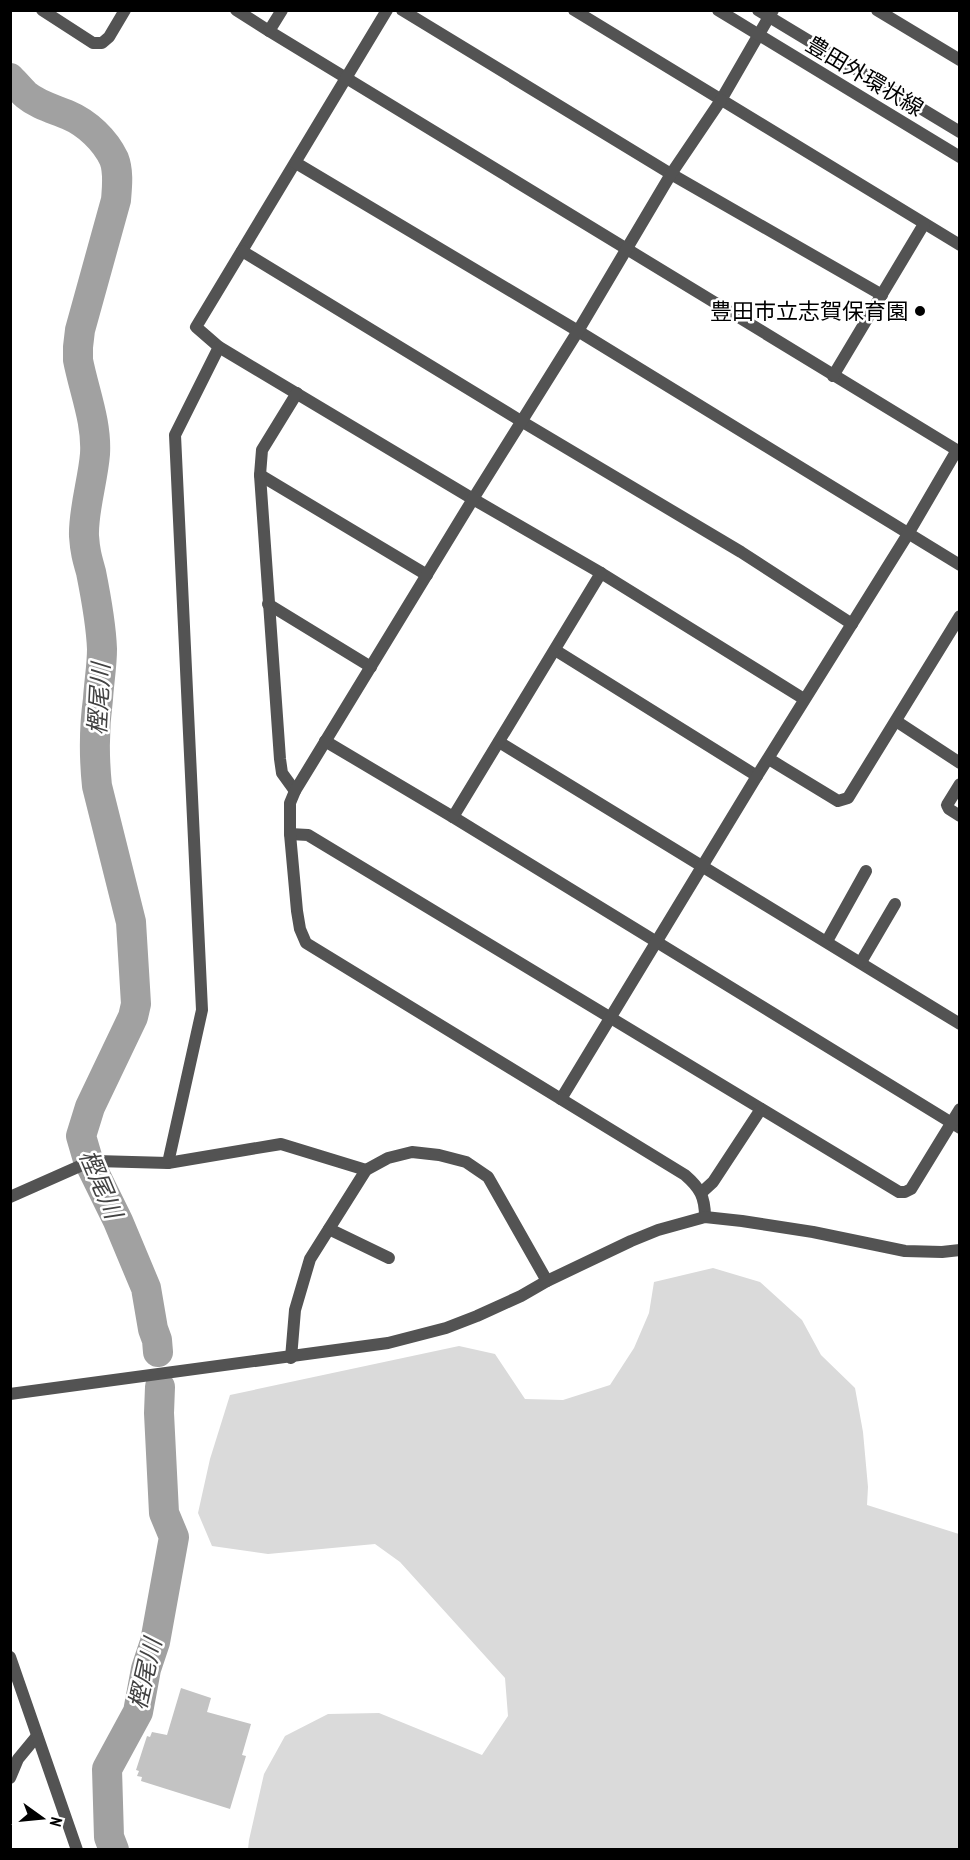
<svg xmlns="http://www.w3.org/2000/svg" width="970" height="1860" viewBox="0 0 970 1860" font-family="'PT Sans Narrow','Noto Sans JP',sans-serif">
<style>
.green{fill:#dadada}
.lines{fill:none;stroke-linecap:round;stroke-linejoin:round}
.river{stroke:#a1a1a1;stroke-width:30}
.building{fill:#c3c3c3}
.minor{stroke:#535353;stroke-width:12}
.tertiary{stroke:#535353;stroke-width:12}
.poi-dot{fill:#000;stroke:#fff;stroke-width:2}
.labels{text-anchor:middle;dominant-baseline:central;stroke-width:5;stroke-linejoin:round;paint-order:stroke}
.street-label{font-size:22px;fill:#000;stroke:#fff}
.poi-label{font-size:22px;fill:#000;stroke:#fff;text-anchor:end}
.water-label{font-size:24px;font-style:italic;fill:#424242;stroke:#fff}
</style>
<rect width="100%" height="100%" fill="#fff"/>
<path class="green" d="M713,1268l47,14 42,38 19,35 34,33 8,44 5,55 -1,18 92,29v315h-711l1,-9 15,-66 21,-38 43,-22 51,-1 103,42 26,-39 -3,-38 -105,-116 -25,-18 -107,10 -56,-8 -14,-33 12,-54 20,-64 229,-49 36,8 30,45 38,1 47,-15 24,-37 15,-35 5,-31z"/>
<g class="lines">
<g class="river">
<path d="M10,78c6,6 11,12 16,17 12,10 28,14 42,20 19,8 37,25 46,44 5,13 3,28 2,41l-36,130 -2,17v13c6,31 19,62 17,94 -2,26 -12,57 -11,82 1,15 3,22 7,36 5,25 10,51 11,77 0,17 -3,33 -4,50 -4,29 -4,58 -1,87l34,136 5,82 -3,13 -43,90 -9,29 7,24 30,61 28,67 7,41 4,11 1,12"/>
<path d="M114,1850l-5,-13 -2,-68 31,-57 8,-43 9,-27 19,-105 -10,-24 -5,-100 1,-26"/>
</g>
</g>
<path class="building" d="M181,1688l30,10 -4,14 44,12 -9,31 4,1 -16,53 -89,-28 1,-4 -5,-1 2,-5 -3,-1 11,-34 3,1 2,-5 15,3z"/>
<g class="lines">
<g class="minor">
<path d="M42,10l51,33h9l7,-6 16,-27"/>
<path d="M236,10l33,21"/>
<path d="M282,10l-13,21 691,421"/>
<path d="M387,10l-191,317 23,20 254,152 128,74 203,126"/>
<path d="M402,10l269,164 211,121"/>
<path d="M574,10l386,235"/>
<path d="M877,10l83,50"/>
<path d="M721,100l52,-90"/>
<path d="M296,163l282,168 382,234"/>
<path d="M242,251l279,170 220,131 111,72"/>
<path d="M833,376l91,-152"/>
<path d="M260,475l167,100"/>
<path d="M268,604l103,63"/>
<path d="M555,650l202,126"/>
<path d="M896,721l64,42"/>
<path d="M325,741l128,76 507,311"/>
<path d="M499,742l461,282"/>
<path d="M769,759l69,42 10,-3 112,-182"/>
<path d="M960,784l-13,21 2,4 11,7"/>
<path d="M295,791l-13,-18 -2,-14 -20,-284 2,-25 35,-57"/>
<path d="M453,817l148,-244"/>
<path d="M290,834l18,1 591,357h6l6,-3 49,-80"/>
<path d="M827,941l39,-70"/>
<path d="M861,962l34,-58"/>
<path d="M561,1099l196,-323 151,-242 49,-84"/>
<path d="M168,1163l34,-153 -27,-575 44,-88"/>
<path d="M701,1193l12,-11 48,-73"/>
<path d="M10,1197l70,-31 16,-5 72,2 113,-19 85,26"/>
<path d="M329,1229l60,29"/>
<path d="M291,1358l4,-48 15,-51 56,-89 22,-12 24,-6 27,3 27,7 22,15 59,104"/>
<path d="M10,1778l8,-19 19,-23"/>
</g>
<g class="tertiary">
<path d="M718,10l242,147"/>
<path d="M758,10l202,122"/>
<path d="M705,1217c0,-20 -5,-29 -20,-42l-379,-232 -6,-14 -3,-18 -7,-77v-31l5,-12 178,-292 105,-168 93,-157 50,-74"/>
<path d="M10,1394l378,-51 58,-15 31,-12 44,-20 26,-15 84,-40 27,-11 47,-13 37,4 71,11 92,19 37,1 18,-2"/>
<path d="M10,1657l67,193"/>
</g>
</g>
<circle class="poi-dot" cx="920" cy="311" r="6"/>
<g class="labels">
<g class="street-label">
<text transform="translate(865 76) rotate(31)">豊田外環状線</text>
</g>
<g class="poi-label">
<text x="908" y="311">豊田市立志賀保育園</text>
</g>
<g class="water-label">
<text transform="translate(99 699) rotate(-87)">樫尾川</text>
<text transform="translate(101 1184) rotate(67)">樫尾川</text>
<text transform="translate(145 1674) rotate(-77)">樫尾川</text>
</g>
</g>
<rect width="970" height="1860" fill="none" stroke="#000000" stroke-width="24"/>
<g transform="translate(42 1818) rotate(105)" stroke="#ffffff" stroke-width="4.5" paint-order="stroke">
<path d="M0-4.5L10 22L0 15L-10 22Z" fill="#000000"/>
<text y="-9" font-size="16" font-weight="bold" text-anchor="middle" fill="#000000">N</text>
</g>
</svg>
